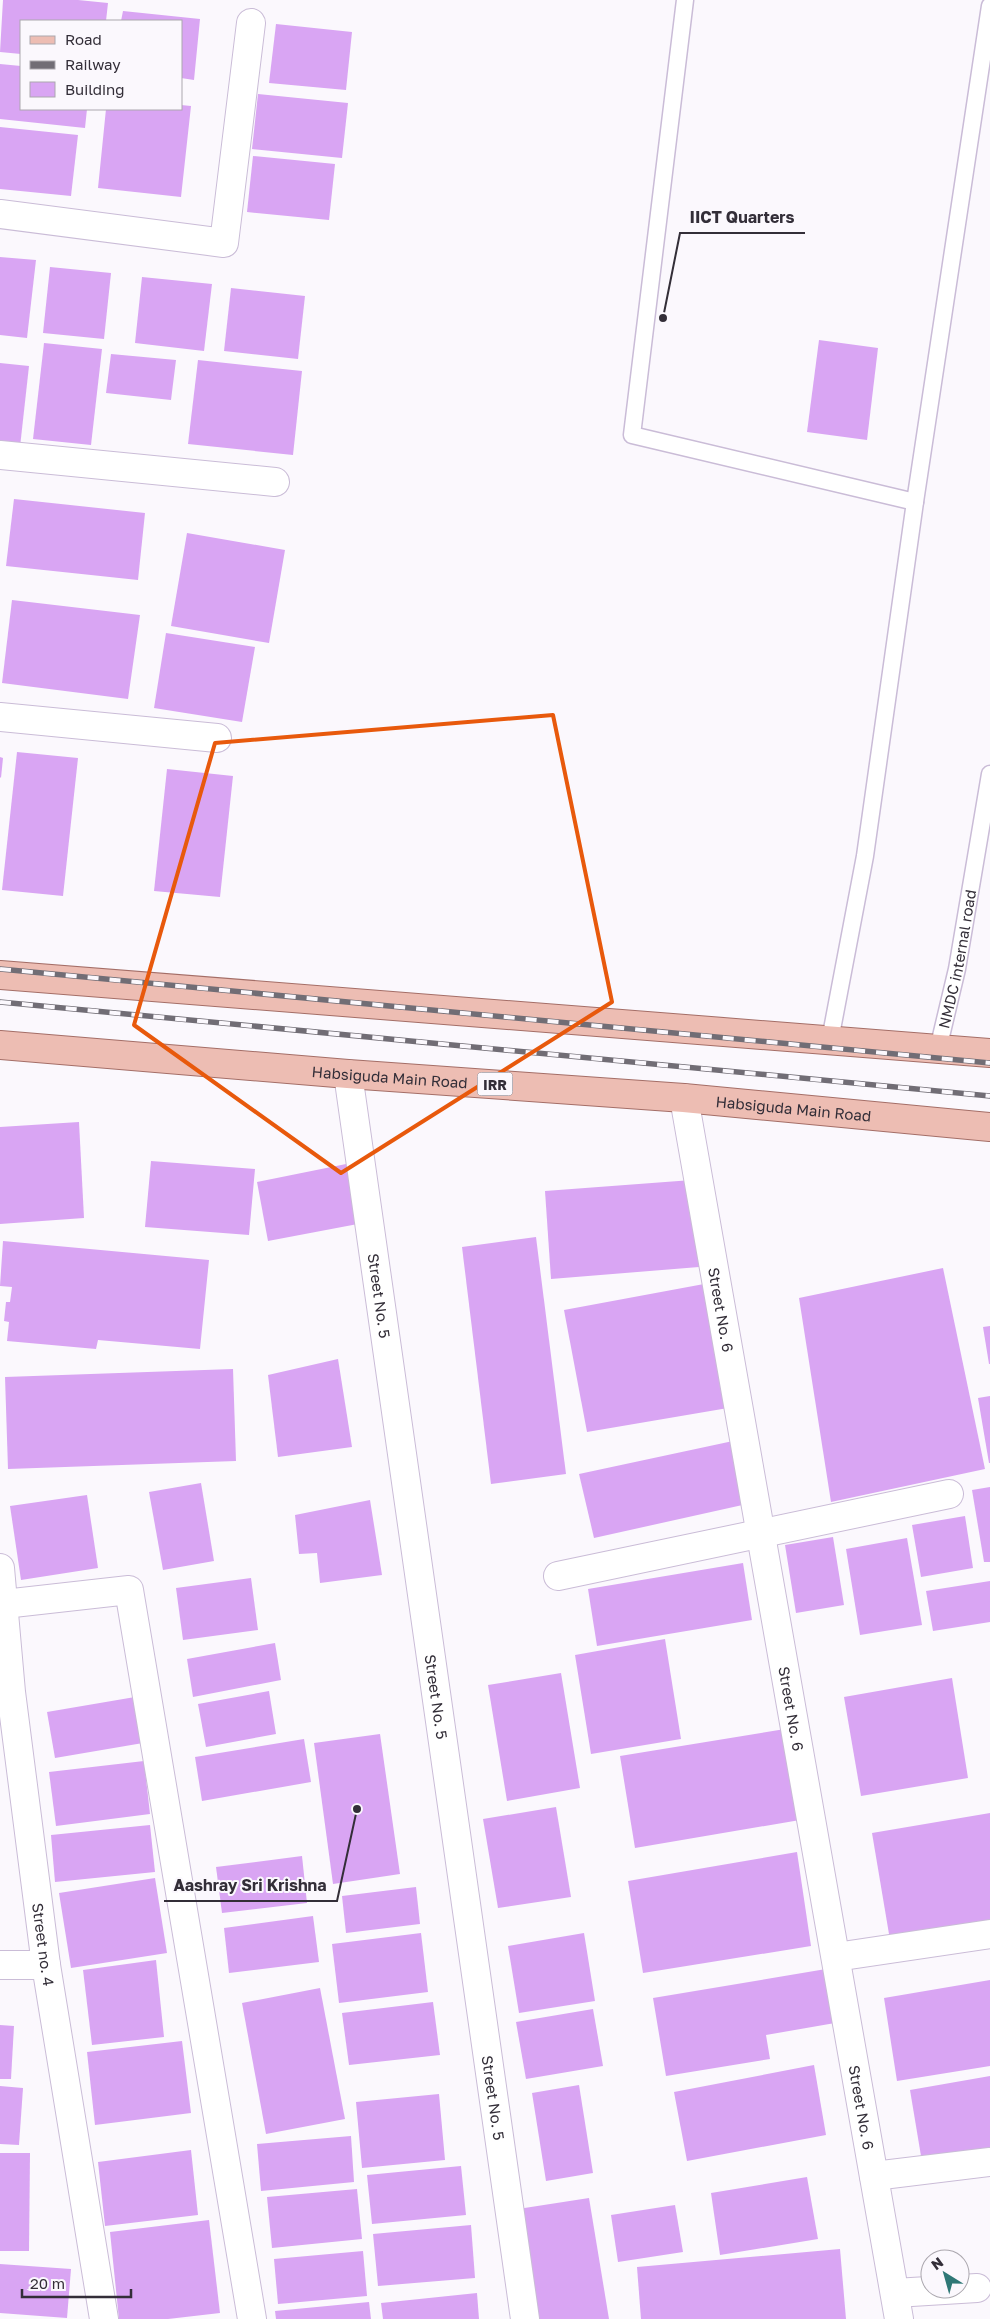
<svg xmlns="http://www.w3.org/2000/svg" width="990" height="2319" viewBox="0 0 990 2319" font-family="'Golos Text',sans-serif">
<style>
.building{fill:#d9a5f3}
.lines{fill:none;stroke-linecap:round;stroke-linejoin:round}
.service-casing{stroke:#cabcd7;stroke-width:19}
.minor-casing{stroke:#cabcd7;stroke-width:30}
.primary-casing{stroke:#a46e67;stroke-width:30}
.service{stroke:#fff;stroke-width:16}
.minor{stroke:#fff;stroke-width:28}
.primary{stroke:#edbdb3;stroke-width:28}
.rail-casing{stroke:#716d75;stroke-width:5.5}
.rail{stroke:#fbf8fd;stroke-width:4;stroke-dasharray:11;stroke-linecap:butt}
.marked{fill:none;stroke:#e8590c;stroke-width:4;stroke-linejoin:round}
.labels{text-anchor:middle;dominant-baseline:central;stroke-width:4;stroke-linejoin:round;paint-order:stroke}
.shield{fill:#fbf8fd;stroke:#6f6b73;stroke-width:1}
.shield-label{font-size:14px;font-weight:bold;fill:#332e38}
.street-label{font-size:15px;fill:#332e38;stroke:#fbf8fd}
.leader{fill:none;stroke:#332e38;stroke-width:2}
.callout-dot{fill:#332e38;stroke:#fbf8fd;stroke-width:2}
.callout-label{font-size:16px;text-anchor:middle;font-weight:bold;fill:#332e38;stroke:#fbf8fd;stroke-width:4;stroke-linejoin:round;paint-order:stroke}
</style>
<rect width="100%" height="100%" fill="#fbf8fd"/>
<g class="building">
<path d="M3,0h75l30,3 -2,18h-85v33l-21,-2z"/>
<path d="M123,11l77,8 -6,61 -13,-2v-57h-60z"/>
<path d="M276,24l76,8 -6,58 -77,-7z"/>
<path d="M0,64l21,2v43h66l-2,19 -85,-9z"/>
<path d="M258,94l90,9 -6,55 -90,-9z"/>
<path d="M181,105l10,1 -10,91 -83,-9 8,-79h75z"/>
<path d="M0,127l78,8 -7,61 -71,-7z"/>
<path d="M253,156l82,8 -6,56 -82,-8z"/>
<path d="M0,257l36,3 -9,78 -27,-3z"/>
<path d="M50,267l61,6 -7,66 -61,-6z"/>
<path d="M142,277l70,7 -8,67 -69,-8z"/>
<path d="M231,288l74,8 -7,63 -74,-8z"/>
<path d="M819,340l59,8 -11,92 -60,-8z"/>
<path d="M44,343l58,6 -11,96 -58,-6z"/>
<path d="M111,354l65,6 -5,40 -65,-7z"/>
<path d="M198,360l104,11 -9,84 -105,-11z"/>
<path d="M0,363l29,3 -9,81 -20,-2z"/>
<path d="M14,499l131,14 -7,67 -132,-14z"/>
<path d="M187,533l98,17 -16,93 -98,-17z"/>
<path d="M12,600l128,15 -12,84 -126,-16z"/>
<path d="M166,633l89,14 -13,75 -88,-14z"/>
<path d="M17,752l61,6 -15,138 -61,-6z"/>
<path d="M0,757l3,1 -2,20 -1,-1z"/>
<path d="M167,769l66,7 -13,121 -66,-6z"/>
<path d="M79,1122l5,96 -84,6v-97z"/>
<path d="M151,1161l104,8 -6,66 -104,-8z"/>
<path d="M351,1163l12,60 -95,18 -11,-59z"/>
<path d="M692,1180l7,87 -148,12 -6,-88z"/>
<path d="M536,1237l30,237 -75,10 -29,-237z"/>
<path d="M3,1241l206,19 -9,89 -102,-9 -2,9 -89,-8 2,-19 -5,-1 2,-19h4l2,-15 -12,-1z"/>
<path d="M943,1268l42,201 -154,33 -32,-204z"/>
<path d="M704,1284l24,124 -141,24 -23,-122z"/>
<path d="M990,1326v38h-1l-6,-37z"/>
<path d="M338,1359l14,88 -74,10 -10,-82z"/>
<path d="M233,1369l3,92 -228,8 -3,-92z"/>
<path d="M990,1396v67h-1l-11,-65z"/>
<path d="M733,1441l14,63 -153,34 -15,-64z"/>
<path d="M201,1483l13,78 -51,9 -14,-78z"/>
<path d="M990,1487v75h-6l-12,-72z"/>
<path d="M87,1495l11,73 -77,12 -11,-74z"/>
<path d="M370,1500l12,75 -62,8 -3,-30 -18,1 -4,-39z"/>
<path d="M965,1516l8,52 -52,9 -9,-52z"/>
<path d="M833,1537l11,68 -48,8 -11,-68z"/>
<path d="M907,1538l15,87 -62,10 -14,-86z"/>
<path d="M743,1563l9,57 -155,26 -9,-57z"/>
<path d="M251,1578l7,52 -75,10 -7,-52z"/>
<path d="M990,1581v41l-57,9 -7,-40z"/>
<path d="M665,1639l16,100 -90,15 -16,-99z"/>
<path d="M275,1643l6,37 -88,17 -6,-38z"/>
<path d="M561,1673l19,115 -73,13 -19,-116z"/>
<path d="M952,1678l16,100 -107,18 -17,-99z"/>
<path d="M269,1691l7,43 -70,13 -8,-43z"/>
<path d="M135,1697l8,46 -88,15 -8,-46z"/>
<path d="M785,1729l15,91 -165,28 -15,-92z"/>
<path d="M380,1734l20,140 -67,10 -19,-141z"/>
<path d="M304,1739l7,43 -109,19 -7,-44z"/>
<path d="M144,1761l6,53 -94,12 -7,-54z"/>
<path d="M556,1807l15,90 -73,11 -15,-89z"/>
<path d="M990,1813v110l-100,17 -18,-107z"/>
<path d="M150,1825l5,47 -100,10 -4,-47z"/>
<path d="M797,1852l14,94 -168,27 -15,-92z"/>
<path d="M302,1856l5,47 -85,10 -6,-46z"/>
<path d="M155,1878l12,75 -96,15 -12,-75z"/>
<path d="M416,1887l4,37 -74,9 -4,-37z"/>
<path d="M313,1916l6,46 -90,11 -5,-45z"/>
<path d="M421,1933l7,59 -89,11 -7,-59z"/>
<path d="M584,1933l11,68 -76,12 -11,-67z"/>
<path d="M156,1960l8,77 -72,8 -9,-75z"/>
<path d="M826,1969l9,54 -69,12 4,24 -104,17 -13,-78z"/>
<path d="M990,1980v86l-93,15 -13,-83z"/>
<path d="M320,1988l25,131 -79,15 -24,-131z"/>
<path d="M433,2002l7,53 -91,10 -7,-52z"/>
<path d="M593,2009l10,57 -77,13 -10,-57z"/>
<path d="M0,2025l14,1 -3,53h-11z"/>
<path d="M182,2041l9,72 -96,12 -8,-73z"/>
<path d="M814,2065l12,70 -139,26 -13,-69z"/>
<path d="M990,2076v81l-67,11 -13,-78z"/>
<path d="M579,2085l14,88 -47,8 -14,-88z"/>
<path d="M0,2086l23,2 -4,57 -19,-1z"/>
<path d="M439,2094l6,66 -83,8 -6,-66z"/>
<path d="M351,2136l3,46 -93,9 -4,-47z"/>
<path d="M191,2150l7,65 -93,11 -7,-64z"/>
<path d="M0,2153h30l-1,98h-29z"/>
<path d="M461,2166l5,49 -94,9 -5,-49z"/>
<path d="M807,2177l11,62 -98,16 -9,-62z"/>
<path d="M357,2189l5,50 -90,9 -5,-51z"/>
<path d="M589,2198l20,121h-73l-18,-110z"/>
<path d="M675,2205l8,47 -65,10 -7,-47z"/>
<path d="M209,2220l11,93 -52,6h-49l-9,-87z"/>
<path d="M471,2225l4,53 -97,8 -5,-52z"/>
<path d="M840,2249l6,70h-205l-4,-52z"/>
<path d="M363,2251l4,45 -89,8 -4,-45z"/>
<path d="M0,2264l71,5 -4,49 -67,-5z"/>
<path d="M477,2293l2,26h-96l-2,-16z"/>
<path d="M369,2302l2,17h-95l-1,-8z"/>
</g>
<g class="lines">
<g class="service-casing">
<g id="service">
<path d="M685,0l-53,435 283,67"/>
<path d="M830,1040l35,-184 50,-354 75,-496"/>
<path id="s1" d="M938,1049l19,-80 33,-195"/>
</g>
</g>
<g class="minor-casing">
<g id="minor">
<path d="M0,214l224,29 27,-220"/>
<path d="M0,455l275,27"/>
<path d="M0,717l217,21"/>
<path id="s2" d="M348,1074l177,1245"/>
<path id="s3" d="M684,1098l215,1221"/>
<path id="s4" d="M0,1568l11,124 35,273 58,354"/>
<path d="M558,1576l391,-82"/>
<path d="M4,1604l125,-14 123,729"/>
<path d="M836,1957l154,-23"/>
<path d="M0,1965h46"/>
<path d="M874,2176l116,-14"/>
<path d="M895,2293l82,-5"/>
</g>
</g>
<g class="primary-casing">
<g id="primary">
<path d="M0,975l990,78"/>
<path id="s5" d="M0,1045l348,29 336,24 306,29"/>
</g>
</g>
<use href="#service" class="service"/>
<use href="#minor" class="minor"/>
<use href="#primary" class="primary"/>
<g class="rail-casing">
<g id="rail">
<path d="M0,969l990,94"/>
<path d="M0,1002l990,94"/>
</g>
</g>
<use href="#rail" class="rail"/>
</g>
<path class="marked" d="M553,715l59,287 -271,171 -207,-148 81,-282z"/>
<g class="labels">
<rect class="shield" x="477.5" y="1072.5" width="35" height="23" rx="4"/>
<g class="shield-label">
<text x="495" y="1084">IRR</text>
</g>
<g class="street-label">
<text stroke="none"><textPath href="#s1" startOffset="92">NMDC internal road</textPath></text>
<text stroke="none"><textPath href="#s5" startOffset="391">Habsiguda Main Road</textPath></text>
<text stroke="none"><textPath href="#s5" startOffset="796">Habsiguda Main Road</textPath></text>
<text stroke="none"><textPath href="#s2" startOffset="224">Street No. 5</textPath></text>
<text stroke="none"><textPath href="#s3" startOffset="215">Street No. 6</textPath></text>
<text stroke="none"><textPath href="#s2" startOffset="629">Street No. 5</textPath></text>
<text stroke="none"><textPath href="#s3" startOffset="620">Street No. 6</textPath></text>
<text stroke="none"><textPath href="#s4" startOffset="379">Street no. 4</textPath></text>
<text stroke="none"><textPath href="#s2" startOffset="1034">Street No. 5</textPath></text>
<text stroke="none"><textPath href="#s3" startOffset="1025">Street No. 6</textPath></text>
</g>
</g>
<path class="leader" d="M663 318L680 233H805M357 1809L337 1901H164"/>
<g class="callout-dot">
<circle cx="663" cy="318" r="5"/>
<circle cx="357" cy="1809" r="5"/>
</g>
<g class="callout-label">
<text x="742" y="223">IICT Quarters</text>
<text x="250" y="1891">Aashray Sri Krishna</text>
</g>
<rect x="20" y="20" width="162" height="90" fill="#fbf8fd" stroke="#aba7ae"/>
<rect x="30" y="36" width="25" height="8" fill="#edbdb3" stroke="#aba7ae"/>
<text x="65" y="45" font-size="15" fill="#332e38">Road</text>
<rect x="30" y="61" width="25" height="8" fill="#716d75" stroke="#aba7ae"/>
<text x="65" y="70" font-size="15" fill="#332e38">Railway</text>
<rect x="30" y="82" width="25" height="15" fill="#d9a5f3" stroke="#aba7ae"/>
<text x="65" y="95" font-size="15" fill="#332e38">Building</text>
<g transform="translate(945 2274) rotate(323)"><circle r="24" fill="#fbf8fd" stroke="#aba7ae"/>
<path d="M0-4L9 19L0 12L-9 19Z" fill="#2f7876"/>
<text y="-8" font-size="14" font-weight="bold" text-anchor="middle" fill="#332e38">N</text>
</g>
<path d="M22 2289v8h109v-8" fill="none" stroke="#332e38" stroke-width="2.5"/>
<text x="30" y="2289" font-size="15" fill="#332e38" stroke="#fbf8fd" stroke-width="4" paint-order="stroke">20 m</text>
</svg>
